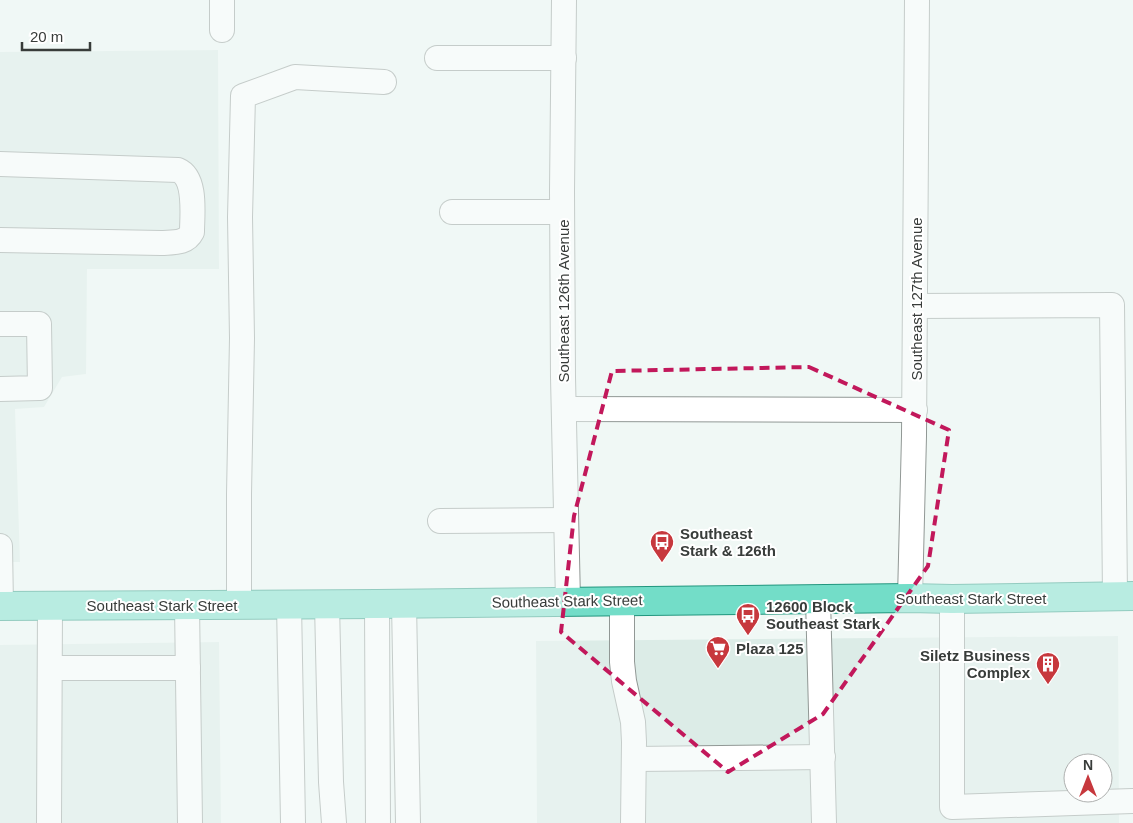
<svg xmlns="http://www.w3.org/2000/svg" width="1133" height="823" viewBox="0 0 1133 823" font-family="Arial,sans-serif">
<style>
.built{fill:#dcece7;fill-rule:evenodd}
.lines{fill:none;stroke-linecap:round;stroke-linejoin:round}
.minor-casing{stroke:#919895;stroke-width:26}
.major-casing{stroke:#22967e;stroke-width:30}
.minor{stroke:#fff;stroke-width:24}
.major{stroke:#73ddc8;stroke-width:28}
.marked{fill:none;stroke:#c2185b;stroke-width:4;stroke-dasharray:10 6;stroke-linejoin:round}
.labels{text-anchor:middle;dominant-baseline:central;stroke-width:4;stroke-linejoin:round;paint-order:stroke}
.street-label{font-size:15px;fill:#383c3a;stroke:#fff}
.poi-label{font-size:15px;font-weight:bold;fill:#383c3a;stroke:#fff;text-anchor:start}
</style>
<rect width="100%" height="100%" fill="#f0f8f5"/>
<g class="built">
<path d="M218,50l1,219h-132l-1,105 -24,3 -18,30 -29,2 5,153h-20v-510z"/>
<path d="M1118,636l1,187h-582l-1,-182zM1073,763h30v30h-30z"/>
<path d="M219,642l2,181h-221v-178z"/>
</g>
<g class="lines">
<g class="minor-casing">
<g id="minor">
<path d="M222,0v30"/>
<path d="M564,0l-2,191 1,186 5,224"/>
<path d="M437,58h127"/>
<path d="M0,164l178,6c19,8 14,45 14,62 -6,12 -19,10 -31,11l-161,-3"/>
<path d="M452,212h110"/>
<path d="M915,306l197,-1 3,291"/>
<path d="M0,324h39l1,64 -40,1"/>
<path d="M564,409l351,1"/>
<path d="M440,521l126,-1"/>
<path d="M0,546l1,60"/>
<path d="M910,598l4,-162 3,-436"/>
<path d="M818,599l6,224"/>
<path d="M952,599v208l181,-6"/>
<path d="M622,600v62l2,19 9,41 1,20 -1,81"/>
<path d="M404,603l4,220"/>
<path d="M289,604l4,219"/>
<path d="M327,604l4,178 3,41"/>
<path d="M377,604l1,219"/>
<path d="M187,605l3,218"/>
<path d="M239,605v-111l3,-156 -2,-121 3,-121 52,-19 89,5"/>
<path d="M50,668h138"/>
<path d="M634,759l189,-2"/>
<path d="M49,823l1,-217"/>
</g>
</g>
<g class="major-casing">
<path id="major" d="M0,606l377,-2 533,-6 42,1 181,-3"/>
</g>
<use href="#minor" class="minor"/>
<use href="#major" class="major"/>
</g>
<path d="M0 0H1133V823H0ZM809,367l140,63 -21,136 -105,148 -95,58 -167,-140 13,-116 38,-145z" fill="#f0f8f5" fill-opacity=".55" fill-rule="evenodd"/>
<path class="marked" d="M809,367l140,63 -21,136 -105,148 -95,58 -167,-140 13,-116 38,-145z"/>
<defs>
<g id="bus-pin" transform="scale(1.25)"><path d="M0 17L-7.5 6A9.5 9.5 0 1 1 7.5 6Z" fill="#c7383d" stroke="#fff"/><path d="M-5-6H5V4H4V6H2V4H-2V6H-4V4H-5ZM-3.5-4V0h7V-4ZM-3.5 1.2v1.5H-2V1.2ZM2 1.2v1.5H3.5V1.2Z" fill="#fff"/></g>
<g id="supermarket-pin" transform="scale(1.25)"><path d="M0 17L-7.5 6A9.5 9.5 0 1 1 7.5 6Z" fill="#c7383d" stroke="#fff"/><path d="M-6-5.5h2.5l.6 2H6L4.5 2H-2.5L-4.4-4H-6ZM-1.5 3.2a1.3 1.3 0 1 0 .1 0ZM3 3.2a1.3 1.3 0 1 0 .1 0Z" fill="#fff"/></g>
<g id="building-pin" transform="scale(1.25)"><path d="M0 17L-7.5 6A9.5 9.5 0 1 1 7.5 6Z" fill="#c7383d" stroke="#fff"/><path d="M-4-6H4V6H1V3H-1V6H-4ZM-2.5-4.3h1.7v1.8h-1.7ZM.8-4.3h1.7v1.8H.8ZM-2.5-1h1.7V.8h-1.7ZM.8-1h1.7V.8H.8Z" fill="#fff"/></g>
</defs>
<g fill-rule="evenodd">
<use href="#bus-pin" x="662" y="542"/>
<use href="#bus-pin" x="748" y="615"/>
<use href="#supermarket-pin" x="718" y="648"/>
<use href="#building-pin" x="1048" y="664"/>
</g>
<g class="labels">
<g class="street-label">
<text transform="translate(916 299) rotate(-90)">Southeast 127th Avenue</text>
<text transform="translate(563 301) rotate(-90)">Southeast 126th Avenue</text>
<text x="971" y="598">Southeast Stark Street</text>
<text transform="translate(567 601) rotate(-1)">Southeast Stark Street</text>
<text x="162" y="605">Southeast Stark Street</text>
</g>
<g class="poi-label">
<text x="680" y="533">Southeast<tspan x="680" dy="17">Stark &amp; 126th</tspan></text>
<text x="766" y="606">12600 Block<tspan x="766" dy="17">Southeast Stark</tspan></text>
<text x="736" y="648">Plaza 125</text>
<text x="1030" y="655" text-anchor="end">Siletz Business<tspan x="1030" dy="17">Complex</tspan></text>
</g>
</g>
<g transform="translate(1088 778)"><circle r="24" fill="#ffffff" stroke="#afb1b0"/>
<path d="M0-4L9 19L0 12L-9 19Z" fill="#c7383d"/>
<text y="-8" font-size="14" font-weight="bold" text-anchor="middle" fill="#383c3a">N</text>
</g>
<path d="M22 42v8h68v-8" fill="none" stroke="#383c3a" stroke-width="2.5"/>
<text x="30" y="42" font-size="15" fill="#383c3a" stroke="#ffffff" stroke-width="4" paint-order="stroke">20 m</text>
</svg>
